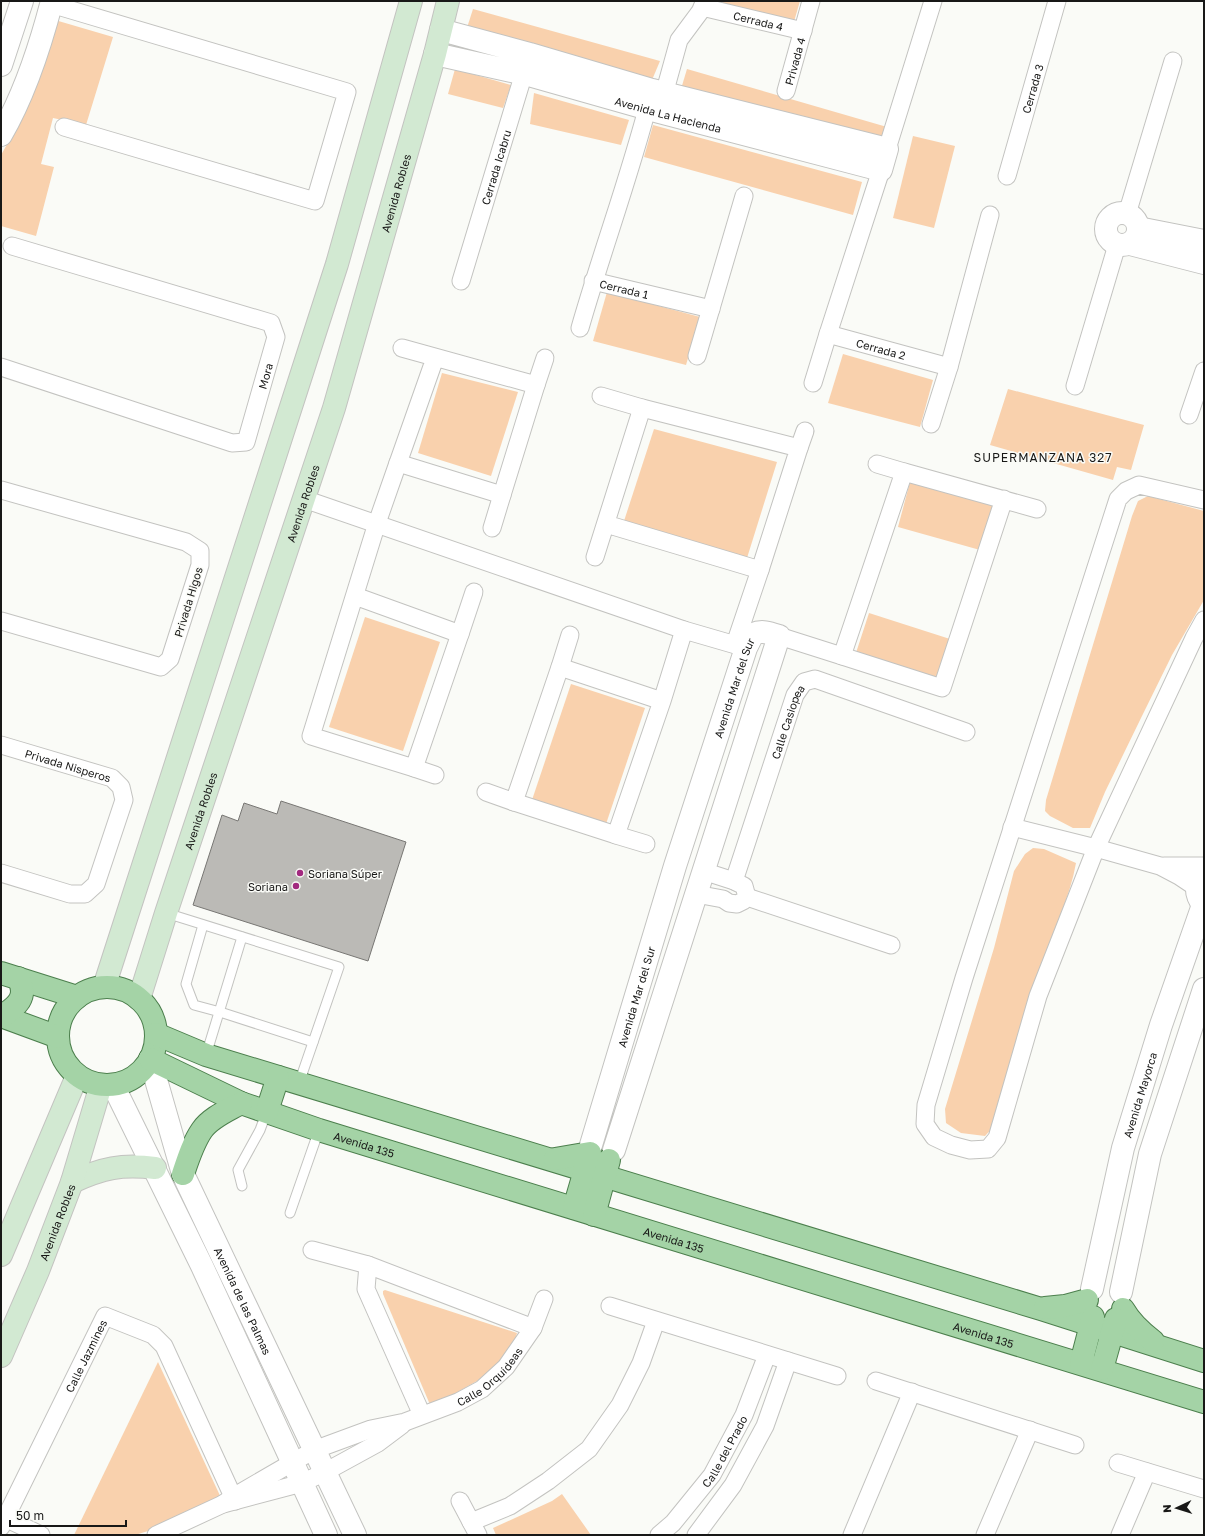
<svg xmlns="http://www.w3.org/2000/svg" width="1205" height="1536" viewBox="0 0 1205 1536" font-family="'Golos Text',sans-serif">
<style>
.green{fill:#f9d1ad}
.building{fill:#bbbab6;stroke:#787774}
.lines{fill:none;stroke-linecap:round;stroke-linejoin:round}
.service-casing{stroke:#c3c3c0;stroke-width:11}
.minor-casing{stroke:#c3c3c0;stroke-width:19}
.tertiary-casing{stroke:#c3c3c0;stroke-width:24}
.secondary-casing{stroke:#c3c3c0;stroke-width:24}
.primary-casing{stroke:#4c7f4d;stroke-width:24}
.service{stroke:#fff;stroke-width:9}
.minor{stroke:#fff;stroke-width:17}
.tertiary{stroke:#fff;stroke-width:22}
.secondary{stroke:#d2e9d2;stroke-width:22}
.primary{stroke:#a4d3a6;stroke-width:22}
.poi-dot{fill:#a2297f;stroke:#fafbf7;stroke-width:1.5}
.labels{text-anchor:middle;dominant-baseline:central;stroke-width:3;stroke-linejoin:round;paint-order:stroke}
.street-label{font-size:11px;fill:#181817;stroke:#fafbf7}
.poi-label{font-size:11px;fill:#181817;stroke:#fafbf7;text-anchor:start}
.neighbourhood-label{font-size:12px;letter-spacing:1px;fill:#181817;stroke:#fafbf7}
</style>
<rect width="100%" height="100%" fill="#fafbf7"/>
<g class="green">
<path d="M723,1h77l-7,24 -71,-20z"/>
<path d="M473,9l187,52 -8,19 -187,-46z"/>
<path d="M55,20l58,17 -27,88 -33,-7 -12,46 13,3 -18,69 -35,-10v-71l22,-39z"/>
<path d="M455,69l56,16 -8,23 -55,-14z"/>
<path d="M687,69l200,58 -6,18 -200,-56z"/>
<path d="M534,93l95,27 -8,25 -91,-21z"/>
<path d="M653,125l209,57 -9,33 -209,-58z"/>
<path d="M913,136l42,10 -21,82 -41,-10z"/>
<path d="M607,292l93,25 -14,48 -93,-24z"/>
<path d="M843,354l90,26 -13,47 -92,-24z"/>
<path d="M442,373l76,19 -27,84 -73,-23z"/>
<path d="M1008,389l136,36 -13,45 -14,-3 -4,13 -123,-35z"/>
<path d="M654,429l123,33 -30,96 -123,-37z"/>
<path d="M910,482l83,24 -13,44 -82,-23z"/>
<path d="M1148,496l56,15v89l-32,55 -31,63 -36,74 -15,36h-17l-23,-12 -5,-5 1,-11 86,-284 6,-15z"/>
<path d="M869,613l81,26 -14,46 -82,-26z"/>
<path d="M365,617l75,25 -37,109 -74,-24z"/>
<path d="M571,684l74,24 -39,116 -74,-24z"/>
<path d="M1033,848l11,1 32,14c-6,35 -23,67 -34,101 -18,53 -32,106 -47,161l-10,11 -24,-3 -15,-10 -1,-14 49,-161 20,-77 11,-17z"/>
<path d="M385,1290l132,43 -4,14 -21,23 -15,11 -46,26 -48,-113v-3z"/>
<path d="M158,1362l64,138 -64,28 -23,7h-61z"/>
<path d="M562,1494l29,41h-95l-3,-7 59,-27z"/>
</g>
<path class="building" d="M281,801l125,41 -38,119 -175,-56 29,-90 16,6 6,-18 33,11z"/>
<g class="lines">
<g class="service-casing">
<g id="service">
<path d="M166,913l173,54 -40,116"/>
<path d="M203,925l-17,59 8,21 26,7 93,30"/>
<path d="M206,1055l36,-118"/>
<path d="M242,1186l-4,-16 22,-40 7,-19"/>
<path d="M290,1213l29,-83"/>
</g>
</g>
<g class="minor-casing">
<g id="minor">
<path d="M51,4l296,88 -32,109 -251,-74"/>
<path id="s1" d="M702,7l101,24"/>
<path id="s2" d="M786,91l25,-90"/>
<path d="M661,105l18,-65 29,-39"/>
<path d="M887,149l46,-148"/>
<path id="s3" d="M1007,176l50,-175"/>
<path d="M1127,214l46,-153"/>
<path id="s4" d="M461,281l66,-218"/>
<path id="s5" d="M593,281l118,28"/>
<path d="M580,328c22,-77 50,-152 70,-230"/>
<path id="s6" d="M828,334l121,33"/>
<path d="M402,348l134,37 -34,110 -104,-32 37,-105"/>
<path d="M697,356l47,-160"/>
<path id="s7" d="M1,367l231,76 14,-1 30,-105 -5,-14 -259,-77"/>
<path d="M813,383l15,-49 53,-164"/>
<path d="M536,385l9,-27"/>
<path d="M1075,386l42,-141"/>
<path d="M601,396l41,12"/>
<path d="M1189,415l15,-44"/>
<path d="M931,424l18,-57 41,-152"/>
<path d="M799,448l6,-17"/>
<path d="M877,464l27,8"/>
<path d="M1,490l185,52 14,9v14l-30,94 -9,8 -160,-46"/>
<path d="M304,499l380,131"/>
<path d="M1004,499l-62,189 -100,-32 62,-184 133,37"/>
<path d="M1204,500l-65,-15 -13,6 -8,8 -154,479 -38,127 -1,19 9,13 17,8 19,5 18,-1 9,-11 41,-142 58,-148 98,-210 10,-18"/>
<path d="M492,528l10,-33"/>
<path d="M595,557l47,-149 157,40 -39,122 -154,-46"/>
<path d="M355,596l105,38 -46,134 -103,-32 66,-213 21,-60"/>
<path d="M460,634l14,-42"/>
<path d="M779,636l63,20"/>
<path d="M735,644l25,-74"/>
<path d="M560,667l10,-32"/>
<path d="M662,701l-102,-34 -46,135 102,33 46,-134 22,-71 62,18"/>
<path id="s8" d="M1,745l111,33 9,9 3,13 -28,84 -11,10h-15l-69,-21"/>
<path d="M414,768l21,7"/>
<path d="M486,792l28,10"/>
<path d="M1012,827l84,21 64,18 19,10 18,12"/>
<path d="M616,835l30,9"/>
<path d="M1164,866h40"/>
<path id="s9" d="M734,881l61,-186 9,-13 11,-3 151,53"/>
<path d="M696,894l27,5 6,4 8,1 6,-3 4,-4 -3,-11 -10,-5 -31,-10"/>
<path d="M747,897l144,48"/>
<path d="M312,1250l56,15 165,63"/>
<path d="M368,1265l-2,24 56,126"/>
<path d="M610,1306l227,70"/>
<path d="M876,1381l199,64"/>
<path d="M1118,1463l86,26"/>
<path d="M460,1501l18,34"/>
<path id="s10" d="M223,1504l10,-7 81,-47 57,-21 34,-7 53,-20 24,-13 24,-22 27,-39 11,-29"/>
<path d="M5,1518l36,17"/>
<path d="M471,1522l39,-16 38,-25 41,-32 31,-44 21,-42 15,-42"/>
<path id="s11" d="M1,1527l104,-211 48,19 11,11 71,155"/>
<path d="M156,1535l67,-31 79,-21 23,-11 53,-29 24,-18"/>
<path id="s12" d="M659,1535l14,-12 39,-48 32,-60 23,-60"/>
<path d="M696,1535l37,-50 32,-59 23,-65"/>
<path d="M852,1535l60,-143"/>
<path d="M985,1535l45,-105"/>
<path d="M1120,1535l27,-63"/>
</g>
</g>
<g class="tertiary-casing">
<g id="tertiary">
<path id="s13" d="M435,54l90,20 134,38 222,58 6,-21 -235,-59 -122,-36 -89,-24"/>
<path d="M1,65l21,-64"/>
<path d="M1,135c24,-41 39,-88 51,-134"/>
<circle cx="1122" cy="229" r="16"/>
<path d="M1138,228l66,13"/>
<path d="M1130,244l74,19"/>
<path d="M1204,870c-9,11 -10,24 0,36"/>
<path id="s14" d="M150,1059l33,115 172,361"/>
<path d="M113,1085l89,181 124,269"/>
<path id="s15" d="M591,1145l84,-279 71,-218 7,-14c9,-4 17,-1 26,2l-165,514"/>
<path id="s16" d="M1092,1289l31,-141 38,-123 42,-120"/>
<path d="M1121,1292l29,-138 54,-165"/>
</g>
</g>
<g class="secondary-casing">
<g id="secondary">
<path d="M104,987l233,-723 74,-263"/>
<path id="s17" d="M139,999l27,-86 168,-505 101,-354 13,-53"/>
<path d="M72,1182c31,-14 49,-18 83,-14"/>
<path d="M1,1255l76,-179"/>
<path id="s18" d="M1,1356l37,-85 34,-89 29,-97"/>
</g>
</g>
<g class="primary-casing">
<g id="primary">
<path d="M1,973l76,24"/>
<circle cx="107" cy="1036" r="49"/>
<path d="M1,1016l57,21"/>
<path d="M2,1016c14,-9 27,-19 16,-38"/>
<path d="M156,1034l50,21 835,254 163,52"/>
<path id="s19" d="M150,1059l91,44 78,27 885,272"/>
<path d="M267,1111l11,-34"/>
<path d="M555,1159l35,-6 -16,55"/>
<path d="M183,1174c5,-15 10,-31 19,-44 9,-13 27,-20 39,-27"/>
<path d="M594,1215l15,-55"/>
<path d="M1045,1308l20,-2 22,-6"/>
<path d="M1123,1309c8,14 18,23 30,32"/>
<path d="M1081,1363l12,-46"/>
<path d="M1102,1369l14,-50"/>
</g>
</g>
<use href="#service" class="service"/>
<use href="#minor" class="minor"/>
<use href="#tertiary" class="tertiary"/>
<use href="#secondary" class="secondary"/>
<use href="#primary" class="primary"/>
</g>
<g class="poi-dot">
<circle cx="300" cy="873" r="4"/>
<circle cx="296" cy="886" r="4"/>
</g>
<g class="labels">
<g class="street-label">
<text stroke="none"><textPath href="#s1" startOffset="58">Cerrada 4</textPath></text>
<text stroke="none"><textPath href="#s2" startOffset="31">Privada 4</textPath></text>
<text stroke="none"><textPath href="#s3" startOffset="91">Cerrada 3</textPath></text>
<text stroke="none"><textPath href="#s13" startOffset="241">Avenida La Hacienda</textPath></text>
<text stroke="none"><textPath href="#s4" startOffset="119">Cerrada Icabru</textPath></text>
<text stroke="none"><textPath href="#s17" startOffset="846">Avenida Robles</textPath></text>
<text stroke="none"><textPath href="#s5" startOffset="32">Cerrada 1</textPath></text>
<text stroke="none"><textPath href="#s6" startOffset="55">Cerrada 2</textPath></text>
<text stroke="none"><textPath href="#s7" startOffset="326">Mora</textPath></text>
<text stroke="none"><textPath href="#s17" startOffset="522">Avenida Robles</textPath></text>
<text transform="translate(188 602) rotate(-73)">Privada Higos</text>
<text stroke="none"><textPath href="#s15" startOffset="479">Avenida Mar del Sur</textPath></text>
<text stroke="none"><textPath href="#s9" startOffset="168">Calle Casiopea</textPath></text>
<text stroke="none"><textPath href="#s8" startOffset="70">Privada Nisperos</textPath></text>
<text stroke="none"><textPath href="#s17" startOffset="198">Avenida Robles</textPath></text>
<text stroke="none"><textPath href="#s15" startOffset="155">Avenida Mar del Sur</textPath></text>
<text stroke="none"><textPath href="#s16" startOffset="200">Avenida Mayorca</textPath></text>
<text stroke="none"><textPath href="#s19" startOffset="231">Avenida 135</textPath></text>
<text stroke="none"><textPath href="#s18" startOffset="145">Avenida Robles</textPath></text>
<text stroke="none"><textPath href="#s19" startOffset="555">Avenida 135</textPath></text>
<text stroke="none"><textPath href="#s14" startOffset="260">Avenida de las Palmas</textPath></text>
<text stroke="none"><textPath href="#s19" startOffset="879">Avenida 135</textPath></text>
<text stroke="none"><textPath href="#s11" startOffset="191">Calle Jazmines</textPath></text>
<text stroke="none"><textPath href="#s10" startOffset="299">Calle Orquideas</textPath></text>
<text stroke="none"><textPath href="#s12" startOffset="107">Calle del Prado</textPath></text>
</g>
<g class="poi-label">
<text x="308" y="873">Soriana Súper</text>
<text x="288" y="886" text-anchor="end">Soriana</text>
</g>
<g class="neighbourhood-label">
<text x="1043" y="457">SUPERMANZANA 327</text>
</g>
</g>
<rect width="1205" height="1536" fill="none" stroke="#181817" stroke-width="4"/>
<g transform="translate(1177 1508) rotate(266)" stroke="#fafbf7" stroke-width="3" paint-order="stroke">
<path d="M0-3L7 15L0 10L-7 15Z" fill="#181817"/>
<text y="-6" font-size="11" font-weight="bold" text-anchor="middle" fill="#181817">N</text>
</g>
<path d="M10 1520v6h116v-6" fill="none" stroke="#181817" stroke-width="2"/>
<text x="16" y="1520" font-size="12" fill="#181817" stroke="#fafbf7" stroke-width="3" paint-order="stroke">50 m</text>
</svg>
